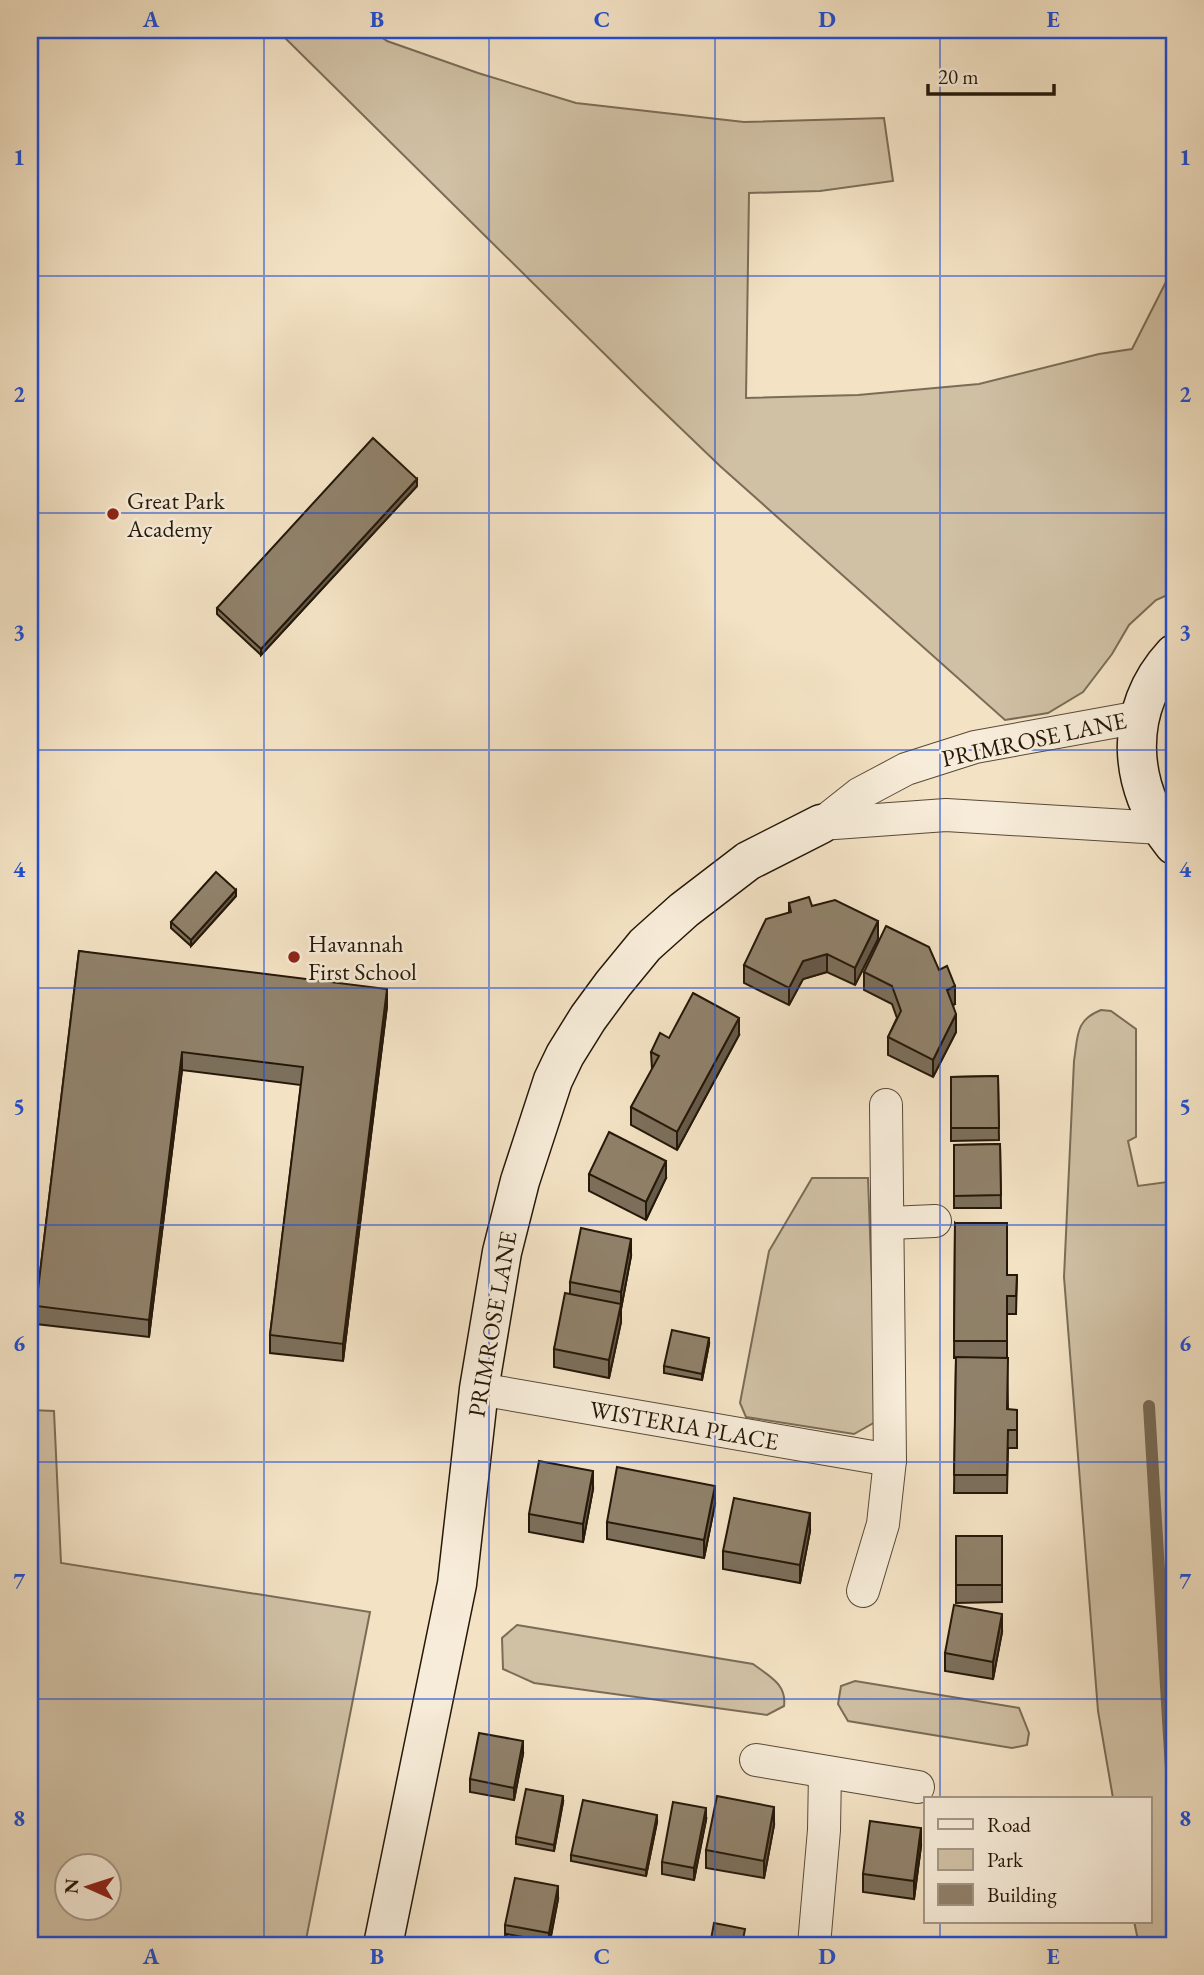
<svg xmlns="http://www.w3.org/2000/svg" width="1204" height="1975" viewBox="0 0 1204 1975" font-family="'EB Garamond',serif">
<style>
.green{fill:#d0c0a4;stroke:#7a6c56;stroke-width:2;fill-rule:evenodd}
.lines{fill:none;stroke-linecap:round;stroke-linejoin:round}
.stream{stroke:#776853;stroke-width:12}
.street-casing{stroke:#584a38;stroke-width:34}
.secondary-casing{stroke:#251809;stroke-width:41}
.street{stroke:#f7ecd9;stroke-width:32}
.secondary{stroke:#f7ecd9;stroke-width:38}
.wall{fill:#7c6f5b;stroke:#251809;stroke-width:2}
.shaded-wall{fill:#655a4a;stroke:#251809;stroke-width:2}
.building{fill:#90816a;stroke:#251809;stroke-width:2}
.grid{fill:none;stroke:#1d4ed8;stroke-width:2;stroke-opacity:0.55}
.poi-dot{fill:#8f2418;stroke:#f7ecd9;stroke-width:2.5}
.labels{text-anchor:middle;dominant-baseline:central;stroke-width:5;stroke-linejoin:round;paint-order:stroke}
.poi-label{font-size:24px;fill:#251809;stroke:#f7ecd9;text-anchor:start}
.street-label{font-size:24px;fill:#251809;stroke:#f7ecd9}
.neatline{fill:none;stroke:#1d4ed8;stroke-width:2.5}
.grid-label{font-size:23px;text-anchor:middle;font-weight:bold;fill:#1d4ed8}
</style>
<rect width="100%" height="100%" fill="#f3e2c4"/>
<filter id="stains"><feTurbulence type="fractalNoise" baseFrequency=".00286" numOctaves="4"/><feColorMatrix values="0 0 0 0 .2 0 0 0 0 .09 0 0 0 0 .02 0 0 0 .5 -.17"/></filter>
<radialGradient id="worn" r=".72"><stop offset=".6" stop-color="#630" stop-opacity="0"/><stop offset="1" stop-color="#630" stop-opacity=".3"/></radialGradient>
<g class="green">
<path d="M277,30h95l15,11 91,32 98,30 168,19 140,-4 9,63 -73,10 -71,2 -3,205 112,-3 121,-11 120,-30 33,-5 42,-83v326l-18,8 -27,25 -17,29 -29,38 -35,21 -43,7 -285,-254 -78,-75z"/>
<path d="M1101,1010l10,1 25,18v108l-8,4 10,45 29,-4 7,27v736h-35l-5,-24h16v-123h-37l-15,-87 -34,-434 10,-216c4,-25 1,-41 27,-51z"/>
<path d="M812,1178h56l9,243 -23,13 -108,-17 -6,-14 29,-152z"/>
<path d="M30,1410l24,1 7,152 309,49 -65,333h-275zM66,1867h42v42h-42z"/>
<path d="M517,1625l236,39c16,12 34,20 31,42l-17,9 -233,-32 -31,-14 -1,-31z"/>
<path d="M855,1681l164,27 10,25 -2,12 -15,3 -164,-27 -10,-17 3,-18z"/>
</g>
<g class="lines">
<path class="stream" d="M1149,1406l22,363 3,18"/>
<g class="street-casing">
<g id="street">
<path d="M821,824l38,-30 47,-25 69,-22 165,-30"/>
<path d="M821,824l125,-9 215,13"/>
<path d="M889,1223l46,-2"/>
<path d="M479,1389l411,71"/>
<path d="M863,1591l20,-67 7,-64 -4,-355"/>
<path d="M756,1760l162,27"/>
<path d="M814,1945l10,-115 1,-58"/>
</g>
</g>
<g class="secondary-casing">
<g id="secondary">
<path d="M1174,654c-52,56 -47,133 0,191"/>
<path d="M383,1945l74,-361 22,-195 23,-137 18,-71 33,-101 12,-25 23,-37 25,-34 32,-39 39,-35 64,-49 73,-37"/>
</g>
</g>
<use href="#street" class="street"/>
<use href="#secondary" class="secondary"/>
</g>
<g class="wall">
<path d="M417,486l-156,169 -44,-41v-6z"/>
<path d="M236,896l-45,50 -20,-18v-6z"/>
<path d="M789,903l23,3 66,33 -23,46 -28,-13 -24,7 -14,26 -45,-22v-18l45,-52z"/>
<path d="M79,951l308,55 -44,355 -73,-8v-18l31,-250 -119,-15 -33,267 -113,-13v-18z"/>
<path d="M939,970l16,34 -2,1 3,27 -23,45 -45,-22v-18l9,-19 -5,-14 -28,-14v-18z"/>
<path d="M739,1035l-62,115 -46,-25v-18l21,-37 -1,-18 18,-14z"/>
<path d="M998,1076l1,64 -48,1v-64z"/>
<path d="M1000,1144l1,64h-47v-63z"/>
<path d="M589,1174l77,4 -20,42 -57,-29z"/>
<path d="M955,1223l52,52h10l-1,39h-9v44l1,51 9,18v21h-9l-1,45h-53l2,-135h-2z"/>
<path d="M631,1256l-10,53v13l-12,56 -55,-11v-18l16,-55v-12z"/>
<path d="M709,1344l-7,36 -38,-7v-7z"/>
<path d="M593,1489l-10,53 -54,-10v-18z"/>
<path d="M715,1504l-11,54 -97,-19v-17z"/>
<path d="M810,1531l-10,52 -77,-14v-18z"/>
<path d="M956,1536h46v66l-46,1z"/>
<path d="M1002,1632l-9,47 -48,-8v-18z"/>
<path d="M523,1754l-9,46 -44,-8v-13z"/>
<path d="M563,1802l-9,49 -38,-7v-7z"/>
<path d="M706,1820l-12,60 -32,-6v-12z"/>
<path d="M657,1822l-11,54 -75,-15v-6z"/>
<path d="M774,1825l-10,53 -58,-10v-18z"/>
<path d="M921,1846l-7,53 -51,-7v-18z"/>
<path d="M558,1899l-8,43 -45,-5v-12z"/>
</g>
<g class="shaded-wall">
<path d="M417,479v7l-156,169v-6z"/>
<path d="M236,890v6l-45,50v-6z"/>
<path d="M878,921v18l-23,46v-17z"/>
<path d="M827,954v18l-24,7 -14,26v-17l14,-27z"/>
<path d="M955,986v18l-8,3v-17z"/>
<path d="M387,989v17l-44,355v-17z"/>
<path d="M956,1014v18l-23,45v-17z"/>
<path d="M739,1018v17l-62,115v-18z"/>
<path d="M182,1052v18l-33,267v-17z"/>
<path d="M666,1161v17l-20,42v-18z"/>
<path d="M631,1239v17l-10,53v13l-12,56v-18l12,-55v-13z"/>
<path d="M709,1338v6l-7,36v-6z"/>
<path d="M593,1471v18l-10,53v-18z"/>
<path d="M715,1486v18l-11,54v-18z"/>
<path d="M810,1513v18l-10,52v-18z"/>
<path d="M1002,1614v18l-9,47v-17z"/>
<path d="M523,1741v13l-9,46v-12z"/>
<path d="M563,1796v6l-9,49v-6z"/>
<path d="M774,1807v18l-10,53v-17z"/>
<path d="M706,1808v12l-12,60v-12z"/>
<path d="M657,1815v7l-11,54v-6z"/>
<path d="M921,1828v18l-7,53v-18z"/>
<path d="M558,1886v13l-9,46v-12z"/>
</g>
<g class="building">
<path d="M373,438l44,41 -156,170 -44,-41z"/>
<path d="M216,872l20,18 -45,50 -20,-18z"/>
<path d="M809,897l3,9 23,-6 43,21 -23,47 -28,-14 -24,7 -14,27 -45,-23 22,-46 25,-7 -2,-9z"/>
<path d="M886,926l43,21 10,23 8,-4 8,20 -8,4 9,24 -23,46 -45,-23 13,-26 -9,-25 -28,-14z"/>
<path d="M79,951l308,38 -44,355 -73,-9 33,-268 -121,-15 -33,268 -113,-14z"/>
<path d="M693,993l46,25 -62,114 -46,-25 28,-51 -8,-4 9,-19 9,5z"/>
<path d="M998,1076l1,52h-48v-51z"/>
<path d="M609,1132l57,29 -20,41 -57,-28z"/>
<path d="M1000,1144l1,51 -47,1v-51z"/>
<path d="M955,1223h52v52h10l-1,21h-9v45h-53z"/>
<path d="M581,1228l50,11 -10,53 -51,-10z"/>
<path d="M565,1293l56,11 -12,56 -55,-11z"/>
<path d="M672,1330l37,8 -7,36 -38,-8z"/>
<path d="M956,1357l52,1 -1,51 10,1v20h-9l-1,45h-53z"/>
<path d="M539,1461l54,10 -10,53 -54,-10z"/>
<path d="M617,1467l98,19 -11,54 -97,-18z"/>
<path d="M734,1498l76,15 -10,52 -77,-14z"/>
<rect x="956" y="1536" width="46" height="49"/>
<path d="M954,1605l48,9 -9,48 -48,-9z"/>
<path d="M479,1733l44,8 -9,47 -44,-9z"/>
<path d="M526,1789l37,7 -9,49 -38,-8z"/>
<path d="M717,1796l57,11 -10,54 -58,-11z"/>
<path d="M583,1800l74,15 -11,55 -75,-15z"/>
<path d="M673,1802l33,6 -12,60 -32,-6z"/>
<path d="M870,1821l51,7 -7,53 -51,-7z"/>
<path d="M515,1878l43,8 -9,47 -44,-8z"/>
<path d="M714,1923l31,6 -3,16h-32z"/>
<path d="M507,1934l50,9v2h-52z"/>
<path d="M884,1938l38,7h-40z"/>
</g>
<path class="grid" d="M264,30v1915M489,30v1915M715,30v1915M940,30v1768M30,276h1144M30,513h1144M30,750h1144M30,988h1144M30,1225h1144M30,1462h1144M30,1699h1144M940,1921v24"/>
<g class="poi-dot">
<circle cx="113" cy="514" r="7"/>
<circle cx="294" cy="957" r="7"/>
</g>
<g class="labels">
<g class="poi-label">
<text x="127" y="500">Great Park<tspan x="127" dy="28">Academy</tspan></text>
<text x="308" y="943">Havannah<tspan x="308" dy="28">First School</tspan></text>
</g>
<g class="street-label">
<text transform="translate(1034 739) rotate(-12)">PRIMROSE LANE</text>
<text transform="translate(492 1324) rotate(-80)">PRIMROSE LANE</text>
<text transform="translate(684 1425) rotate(10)">WISTERIA PLACE</text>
</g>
</g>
<rect width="1204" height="1975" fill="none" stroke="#f3e2c4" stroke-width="77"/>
<rect x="924" y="1797" width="228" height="126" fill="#f7ecd9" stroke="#a39786" stroke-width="2"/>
<rect x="938" y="1819" width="35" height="10" fill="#f7ecd9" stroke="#a39786" stroke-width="2"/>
<text x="987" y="1832" font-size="21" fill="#251809">Road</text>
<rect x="938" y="1849" width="35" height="21" fill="#d0c0a4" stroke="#a39786" stroke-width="2"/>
<text x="987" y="1867" font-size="21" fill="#251809">Park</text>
<rect x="938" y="1884" width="35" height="21" fill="#90816a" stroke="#a39786" stroke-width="2"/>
<text x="987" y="1902" font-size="21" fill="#251809">Building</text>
<g transform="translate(88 1887) rotate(273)"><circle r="33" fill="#f7ecd9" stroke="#a39786" stroke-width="2"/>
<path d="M0-5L12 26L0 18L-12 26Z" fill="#8f2418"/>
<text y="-10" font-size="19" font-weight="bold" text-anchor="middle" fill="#251809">N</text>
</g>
<path d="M928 84v10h126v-10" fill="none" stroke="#251809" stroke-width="3.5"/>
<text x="938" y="84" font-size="21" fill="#251809" stroke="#f7ecd9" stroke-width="5" paint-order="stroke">20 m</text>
<rect x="38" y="38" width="1128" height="1899" class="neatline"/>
<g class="grid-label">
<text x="151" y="27">A</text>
<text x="377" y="27">B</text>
<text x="602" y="27">C</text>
<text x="827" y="27">D</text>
<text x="1053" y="27">E</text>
<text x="19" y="165">1</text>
<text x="1185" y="165">1</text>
<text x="19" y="402">2</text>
<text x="1185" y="402">2</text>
<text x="19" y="640">3</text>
<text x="1185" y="640">3</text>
<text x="19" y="877">4</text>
<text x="1185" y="877">4</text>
<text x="19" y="1114">5</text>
<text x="1185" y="1114">5</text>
<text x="19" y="1351">6</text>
<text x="1185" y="1351">6</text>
<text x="19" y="1589">7</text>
<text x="1185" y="1589">7</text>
<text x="19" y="1826">8</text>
<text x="1185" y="1826">8</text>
<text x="151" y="1964">A</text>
<text x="377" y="1964">B</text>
<text x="602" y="1964">C</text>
<text x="827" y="1964">D</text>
<text x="1053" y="1964">E</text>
</g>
<rect width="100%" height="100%" filter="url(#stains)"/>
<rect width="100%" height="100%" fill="url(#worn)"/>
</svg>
